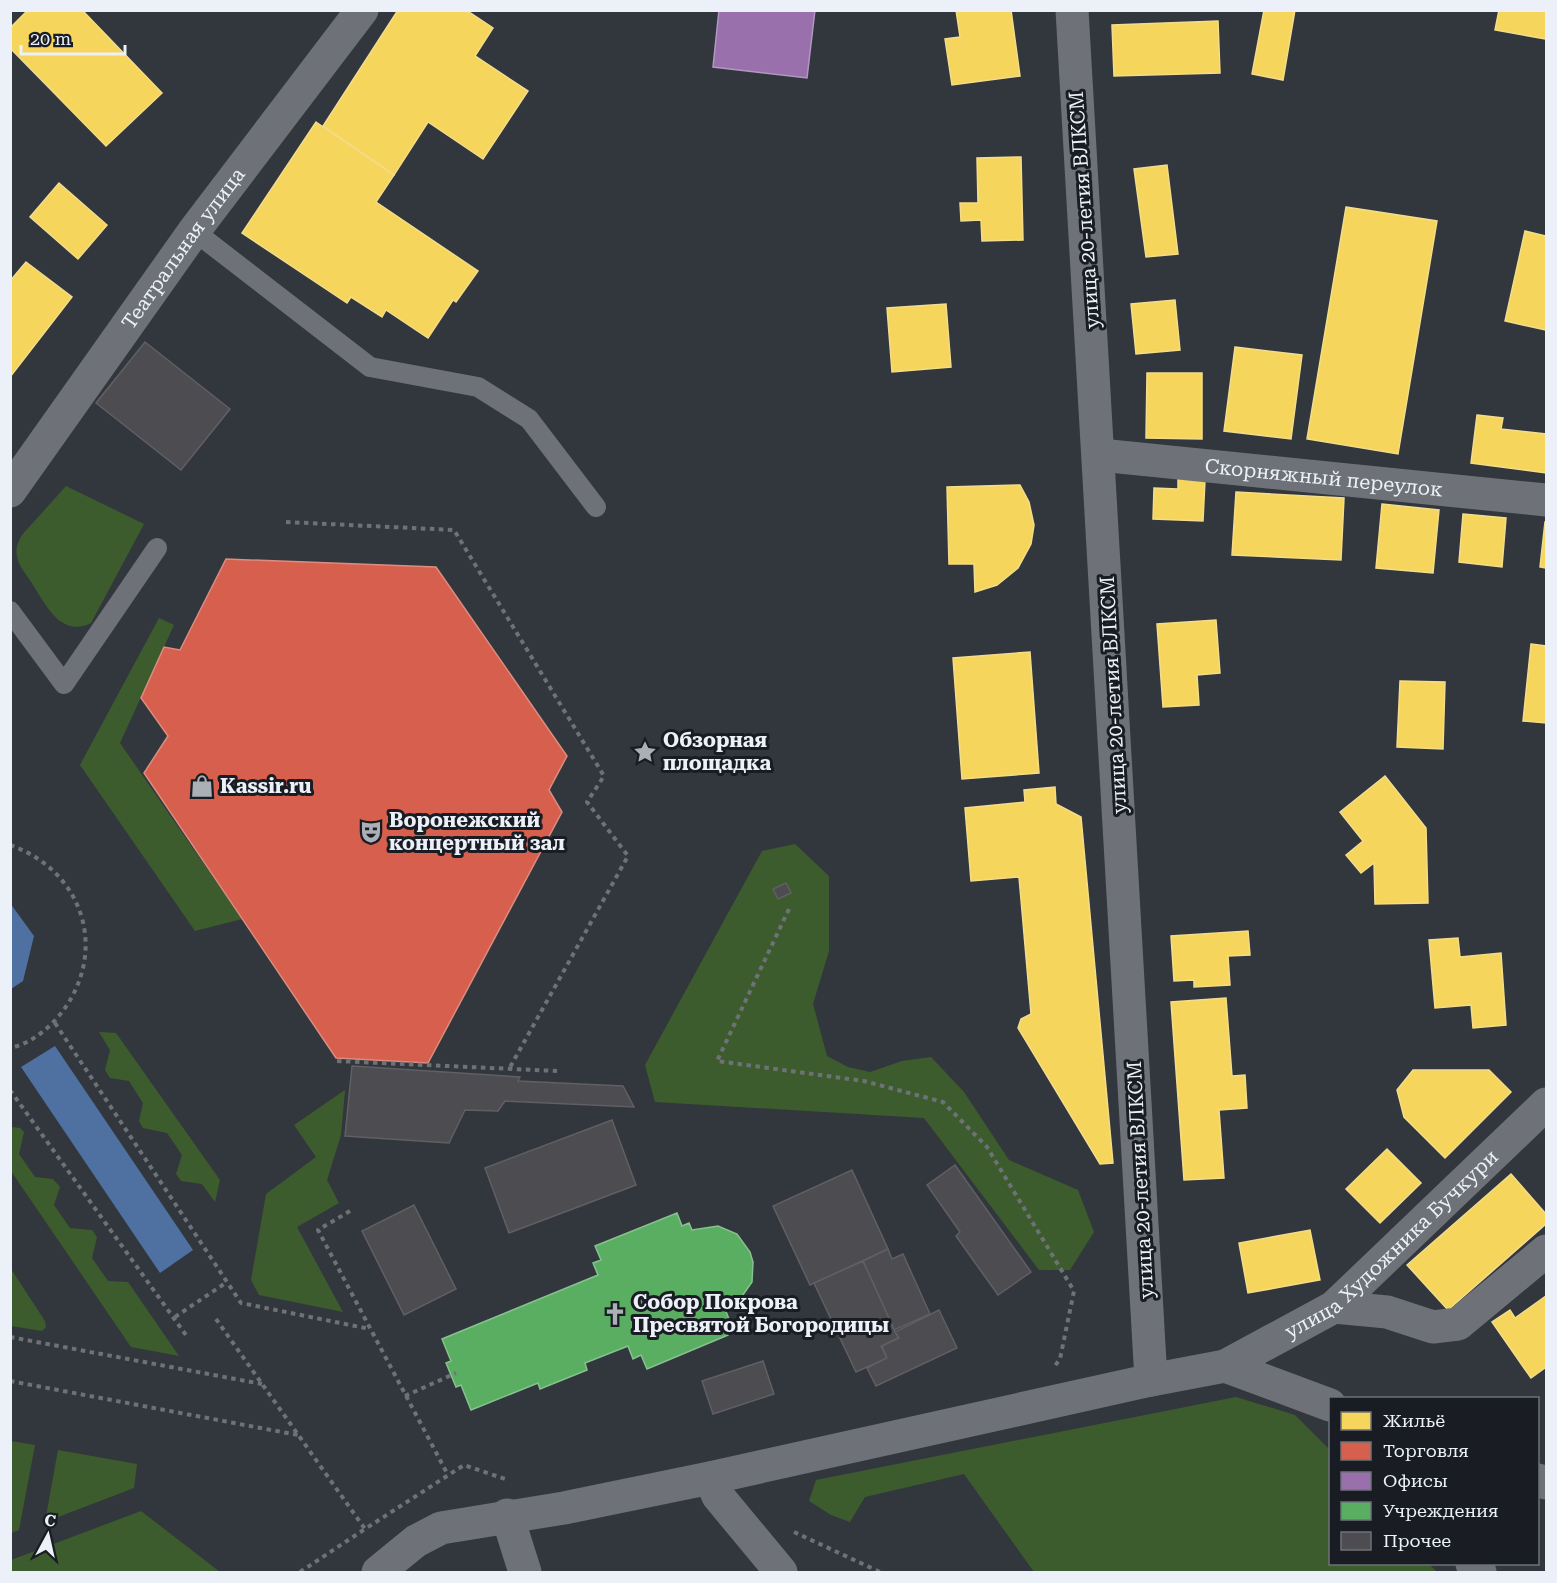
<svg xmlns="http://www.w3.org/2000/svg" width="1557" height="1583" viewBox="0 0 1557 1583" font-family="'Roboto Serif',serif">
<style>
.green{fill:#3d5c2d}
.water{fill:#4e71a2}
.homes{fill:#f6d55c;stroke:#f3dd8b;stroke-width:1.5}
.shops{fill:#d6604d;stroke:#dd8c81;stroke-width:1.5}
.offices{fill:#9970ab;stroke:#b297c2;stroke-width:1.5}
.public{fill:#5aae61;stroke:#86c28f;stroke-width:1.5}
.building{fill:#4c4c51;stroke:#605f64;stroke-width:1.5}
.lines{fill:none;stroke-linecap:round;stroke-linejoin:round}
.path{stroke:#6e7277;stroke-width:4;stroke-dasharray:4.5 4.5;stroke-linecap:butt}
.service{stroke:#6e7278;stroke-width:20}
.minor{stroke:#6e7278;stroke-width:33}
.tertiary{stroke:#6e7278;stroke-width:33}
.labels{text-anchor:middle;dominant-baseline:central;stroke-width:6;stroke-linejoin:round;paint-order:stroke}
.street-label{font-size:20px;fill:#ecf1f9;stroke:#191d23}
.poi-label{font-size:20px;font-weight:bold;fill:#ecf1f9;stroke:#191d23;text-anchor:start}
</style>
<rect width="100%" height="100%" fill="#32373d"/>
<g class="green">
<path d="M66,486l78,38 -53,99c-30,15 -45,-18 -58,-38 -5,-9 -15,-19 -16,-29 -2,-8 1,-14 5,-21z"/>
<path d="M159,618l15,7 -54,118 122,176 -47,12 -115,-166z"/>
<path d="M795,844l34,32v75l-16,53 14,52 21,11 22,5 32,-11 29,-4 33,35 45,68 69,30 16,42 -24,38h-31l-115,-152 -269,-16 -10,-37 117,-214z"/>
<path d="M99,1032l17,1 104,147 -5,22 -13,-18 -21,-3 -5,-7 6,-19 -15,-22 -24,-5 -4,-7 4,-18 -14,-22 -19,-3 -5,-8 5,-20z"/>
<path d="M345,1090l-4,45 -14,45 12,23 -42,24 46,85 -84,-17 -8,-15 15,-86 50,-37 -22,-32z"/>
<path d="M11,1127l9,1 4,4 -5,22 16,23 18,2 7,8 -6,18 16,23 22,2 5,7 -5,21 16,23 20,1 51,74 -48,-9 -120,-176z"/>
<path d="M11,1269l34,52 1,6 -4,4 -31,-5z"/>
<path d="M1236,1397l59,18 35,35v114h99l8,8h-403l-70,-98 -99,23 -15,25 -19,-7 -22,-14 7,-21z"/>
<path d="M11,1441l24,4 -16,85 -8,3z"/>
<path d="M58,1450l79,14 -3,24 -89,34z"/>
<path d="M141,1511l79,61h-209v-12z"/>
</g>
<g class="water">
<path d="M10,903l24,33 -11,45 -12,8z"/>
<path d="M55,1046l138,204 -33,23 -139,-206z"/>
</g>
<g class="homes">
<path d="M28,10h54l80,83 -56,53 -96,-98v-20z"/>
<path d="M398,10h68l27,18 -18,28 53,35 -45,68 -55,-37 -34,53 -71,-49z"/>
<path d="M956,10h55l9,66 -68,9 -7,-46 15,-2z"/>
<path d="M1264,10h31l-12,70 -31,-6z"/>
<path d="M1499,10h47v29l-51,-9z"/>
<path d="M1218,21l2,52 -106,3 -2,-51z"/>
<path d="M316,122l78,53 -18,27 102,69 -22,31 -3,-2 -25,38 -42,-28 -4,7 -31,-20 -4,6 -105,-70z"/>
<path d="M1021,157l2,83 -41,1 -1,-21 -20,1 -1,-18h18l-1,-45z"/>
<path d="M1167,165l11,89 -32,3 -12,-88z"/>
<path d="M59,183l48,42 -29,34 -48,-42z"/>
<path d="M1346,207l91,14 -39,233 -91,-15z"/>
<path d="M1525,231l21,5v94l-41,-9z"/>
<path d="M26,262l46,35 -62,80v-96z"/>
<path d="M1175,300l5,50 -44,4 -5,-50z"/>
<path d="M946,304l5,63 -59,5 -5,-64z"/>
<path d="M1235,347l67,8 -11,84 -67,-8z"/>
<path d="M1147,373h55v66l-56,-1z"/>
<path d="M1477,415l26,3 -2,11 45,5v39l-75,-10z"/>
<path d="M1178,478l27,2 -2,41 -50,-2 1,-31 24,1z"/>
<path d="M1020,485l9,17 5,23 -3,19 -13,24 -21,17 -22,7 -1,-28h-25l-2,-77z"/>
<path d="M1236,492l108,6 -3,62 -109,-5z"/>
<path d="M1382,504l57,6 -6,63 -57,-5z"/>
<path d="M1463,514l43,4 -4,49 -43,-5z"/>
<path d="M1545,522h1v46l-6,-1z"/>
<path d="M1216,620l4,53 -23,2 2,30 -36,2 -6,-83z"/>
<path d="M1531,644l15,2v77l-23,-2z"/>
<path d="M1030,652l9,121 -77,6 -9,-121z"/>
<path d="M1400,681l45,1 -2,67 -46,-2z"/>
<path d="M1385,776l41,52 2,75 -53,1 -1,-41 -13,10 -15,-18 17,-14 -23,-29z"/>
<path d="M1055,787l1,17 25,13 32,346 -13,1 -82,-136 3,-9 10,-5 -12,-137 -48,4 -6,-73 60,-6 -1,-12z"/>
<path d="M1248,931l2,24 -22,1 2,29 -36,2v-7l-20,1 -3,-45z"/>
<path d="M1458,938l2,19 41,-4 5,72 -33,3 -2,-23 -36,3 -6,-68z"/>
<path d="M1226,998l6,78 13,-1 2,33 -28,2 5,68 -40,2 -13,-178z"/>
<path d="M1413,1070h76l22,22 -66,66 -41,-41 -7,-27z"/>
<path d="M1387,1149l34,34 -41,40 -34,-34z"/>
<path d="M1511,1174l35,40v10l-98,86 -41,-45z"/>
<path d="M1310,1230l10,50 -72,13 -9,-50z"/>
<path d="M1546,1296v71l-15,11 -39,-56 18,-12 5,8z"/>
</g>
<path class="shops" d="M226,559l210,8 131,189 -18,34 13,22 -134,251 -92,-5 -192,-285 24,-37 -27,-38 23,-51 16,3z"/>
<path class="offices" d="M719,10h96l-8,68 -94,-11z"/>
<path class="public" d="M677,1213l5,13 7,-3 3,7 26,-4 19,8 13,18 3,10 -1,20 -14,20 -13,7 4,10 -6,2 5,14 -81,34 -6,-14 -8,4 -5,-13 -43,17 2,7 -47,19 -2,-6 -67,27 -10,-25 -5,2 -10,-24 5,-2 -9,-22 156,-64 -5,-12 8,-3 -6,-14z"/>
<g class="building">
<path d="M145,342l85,67 -49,61 -85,-67z"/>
<path d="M786,883l5,10 -13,6 -5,-10z"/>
<path d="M352,1066l168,11 -2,4 105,5 11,21 -129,-6 -7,10 -33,-1 -16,33 -104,-7z"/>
<path d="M612,1120l24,65 -127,48 -24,-65z"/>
<path d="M955,1165l76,107 -33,23 -42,-59 4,-4 -33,-47z"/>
<path d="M852,1170l36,79 -78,36 -37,-79z"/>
<path d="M414,1205l42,84 -52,26 -42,-84z"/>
<path d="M888,1249l4,10 11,-5 27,60 -36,16 -31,-69z"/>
<path d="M863,1261l35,77 -17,8 6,12 -31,14 -42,-89z"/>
<path d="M939,1310l18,38 -81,38 -9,-18 20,-10 -5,-12 17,-8 -4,-6z"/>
<path d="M763,1361l11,33 -61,20 -11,-33z"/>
</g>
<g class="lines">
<g class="path">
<path d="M286,522l168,8 150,246 -17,26 41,54 -119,213"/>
<path d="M10,845c71,25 98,101 55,163 -13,18 -32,35 -55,40"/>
<path d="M789,909l-72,152 147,20 79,21 44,45 87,144 -14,68 -6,8"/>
<path d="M55,1023l186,280 129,26"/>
<path d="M337,1061l220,10"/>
<path d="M10,1090l178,248"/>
<path d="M350,1211l-32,19 130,245"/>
<path d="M175,1317l52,-35"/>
<path d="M216,1319l149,210 99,-64 44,15"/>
<path d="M10,1337l252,47"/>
<path d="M10,1381l288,54"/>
<path d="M405,1396l51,-23"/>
<path d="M794,1532l86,40"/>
<path d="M300,1572l65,-43"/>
</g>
<g class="service">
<path d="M194,231l176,136 108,20 51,32 67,88"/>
<path d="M10,611l54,73 93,-136"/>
</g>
<g class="minor">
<path id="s1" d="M1100,455l446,45"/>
<path d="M1334,1307l53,5 46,15 25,-3 88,-73"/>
<path id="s2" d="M1225,1366l109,-59 212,-203"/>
<path d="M1151,1380l74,-14 105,39"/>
<path d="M710,1478l8,18 63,76"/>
<path d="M1538,1480l8,3"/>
<path d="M507,1515l18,57"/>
<path d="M1472,1564l8,8"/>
</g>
<g class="tertiary">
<path id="s3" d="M10,491l184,-260 168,-221"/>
<path d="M378,1572l38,-31 25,-13 123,-20 146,-30 441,-98 -79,-1370"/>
</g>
</g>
<defs>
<g id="sight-bare" transform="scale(1.8)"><path d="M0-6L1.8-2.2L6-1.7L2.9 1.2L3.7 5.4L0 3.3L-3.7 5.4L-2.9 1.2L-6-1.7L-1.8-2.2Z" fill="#abb0b7" stroke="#191d23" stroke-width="2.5" paint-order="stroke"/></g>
<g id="shop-bare" transform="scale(1.8)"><path d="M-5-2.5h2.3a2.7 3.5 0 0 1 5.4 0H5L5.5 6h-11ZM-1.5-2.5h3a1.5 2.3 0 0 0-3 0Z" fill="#abb0b7" stroke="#191d23" stroke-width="2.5" paint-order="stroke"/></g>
<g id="theatre-bare" transform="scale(1.8)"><path d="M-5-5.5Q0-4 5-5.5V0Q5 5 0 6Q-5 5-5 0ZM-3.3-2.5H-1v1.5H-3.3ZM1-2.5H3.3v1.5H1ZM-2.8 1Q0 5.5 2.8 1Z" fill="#abb0b7" stroke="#191d23" stroke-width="2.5" paint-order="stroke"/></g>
<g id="church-bare" transform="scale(1.8)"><path d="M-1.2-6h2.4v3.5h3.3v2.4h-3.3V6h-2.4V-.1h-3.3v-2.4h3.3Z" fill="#abb0b7" stroke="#191d23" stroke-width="2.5" paint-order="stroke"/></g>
</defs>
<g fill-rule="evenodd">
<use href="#sight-bare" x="645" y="752"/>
<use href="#shop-bare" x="202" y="786"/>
<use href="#theatre-bare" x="371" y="832"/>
<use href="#church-bare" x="615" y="1314"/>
</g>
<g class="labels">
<g class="street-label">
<text transform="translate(1084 210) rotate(-94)">улица 20-летия ВЛКСМ</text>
<text stroke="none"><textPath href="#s3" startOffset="298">Театральная улица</textPath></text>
<text stroke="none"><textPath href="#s1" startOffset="225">Скорняжный переулок</textPath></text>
<text transform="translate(1113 695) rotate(-93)">улица 20-летия ВЛКСМ</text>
<text transform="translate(1140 1180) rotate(-93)">улица 20-летия ВЛКСМ</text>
<text stroke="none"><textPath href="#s2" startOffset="208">улица Художника Бучкури</textPath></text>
</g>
<g class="poi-label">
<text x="663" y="740">Обзорная<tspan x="663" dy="23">площадка</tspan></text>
<text x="220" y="786">Kassir.ru</text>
<text x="389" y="820">Воронежский<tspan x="389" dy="23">концертный зал</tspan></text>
<text x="633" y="1302">Собор Покрова<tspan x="633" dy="23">Пресвятой Богородицы</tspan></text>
</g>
</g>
<rect width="1557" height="1583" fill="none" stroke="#ecf1f9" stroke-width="24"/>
<rect x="1329" y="1397" width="210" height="168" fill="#191d23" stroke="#6d7279" stroke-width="1.5"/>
<rect x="1341" y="1412" width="30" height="18" fill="#f6d55c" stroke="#6d7279" stroke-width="1.5"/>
<text x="1383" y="1427" font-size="18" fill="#ecf1f9">Жильё</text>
<rect x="1341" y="1442" width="30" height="18" fill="#d6604d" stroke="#6d7279" stroke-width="1.5"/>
<text x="1383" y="1457" font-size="18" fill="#ecf1f9">Торговля</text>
<rect x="1341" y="1472" width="30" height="18" fill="#9970ab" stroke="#6d7279" stroke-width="1.5"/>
<text x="1383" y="1487" font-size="18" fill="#ecf1f9">Офисы</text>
<rect x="1341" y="1502" width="30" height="18" fill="#5aae61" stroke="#6d7279" stroke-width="1.5"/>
<text x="1383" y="1517" font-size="18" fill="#ecf1f9">Учреждения</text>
<rect x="1341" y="1532" width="30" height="18" fill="#4c4c51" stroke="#6d7279" stroke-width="1.5"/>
<text x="1383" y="1547" font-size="18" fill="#ecf1f9">Прочее</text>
<g transform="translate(48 1535) rotate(8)" stroke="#191d23" stroke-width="4.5" paint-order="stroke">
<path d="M0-4.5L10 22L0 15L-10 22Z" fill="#ecf1f9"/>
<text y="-9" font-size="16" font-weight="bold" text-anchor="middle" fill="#ecf1f9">С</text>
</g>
<path d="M21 45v9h104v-9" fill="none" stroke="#ecf1f9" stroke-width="3"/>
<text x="30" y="45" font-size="18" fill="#ecf1f9" stroke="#191d23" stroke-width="4.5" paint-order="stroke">20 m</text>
</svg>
